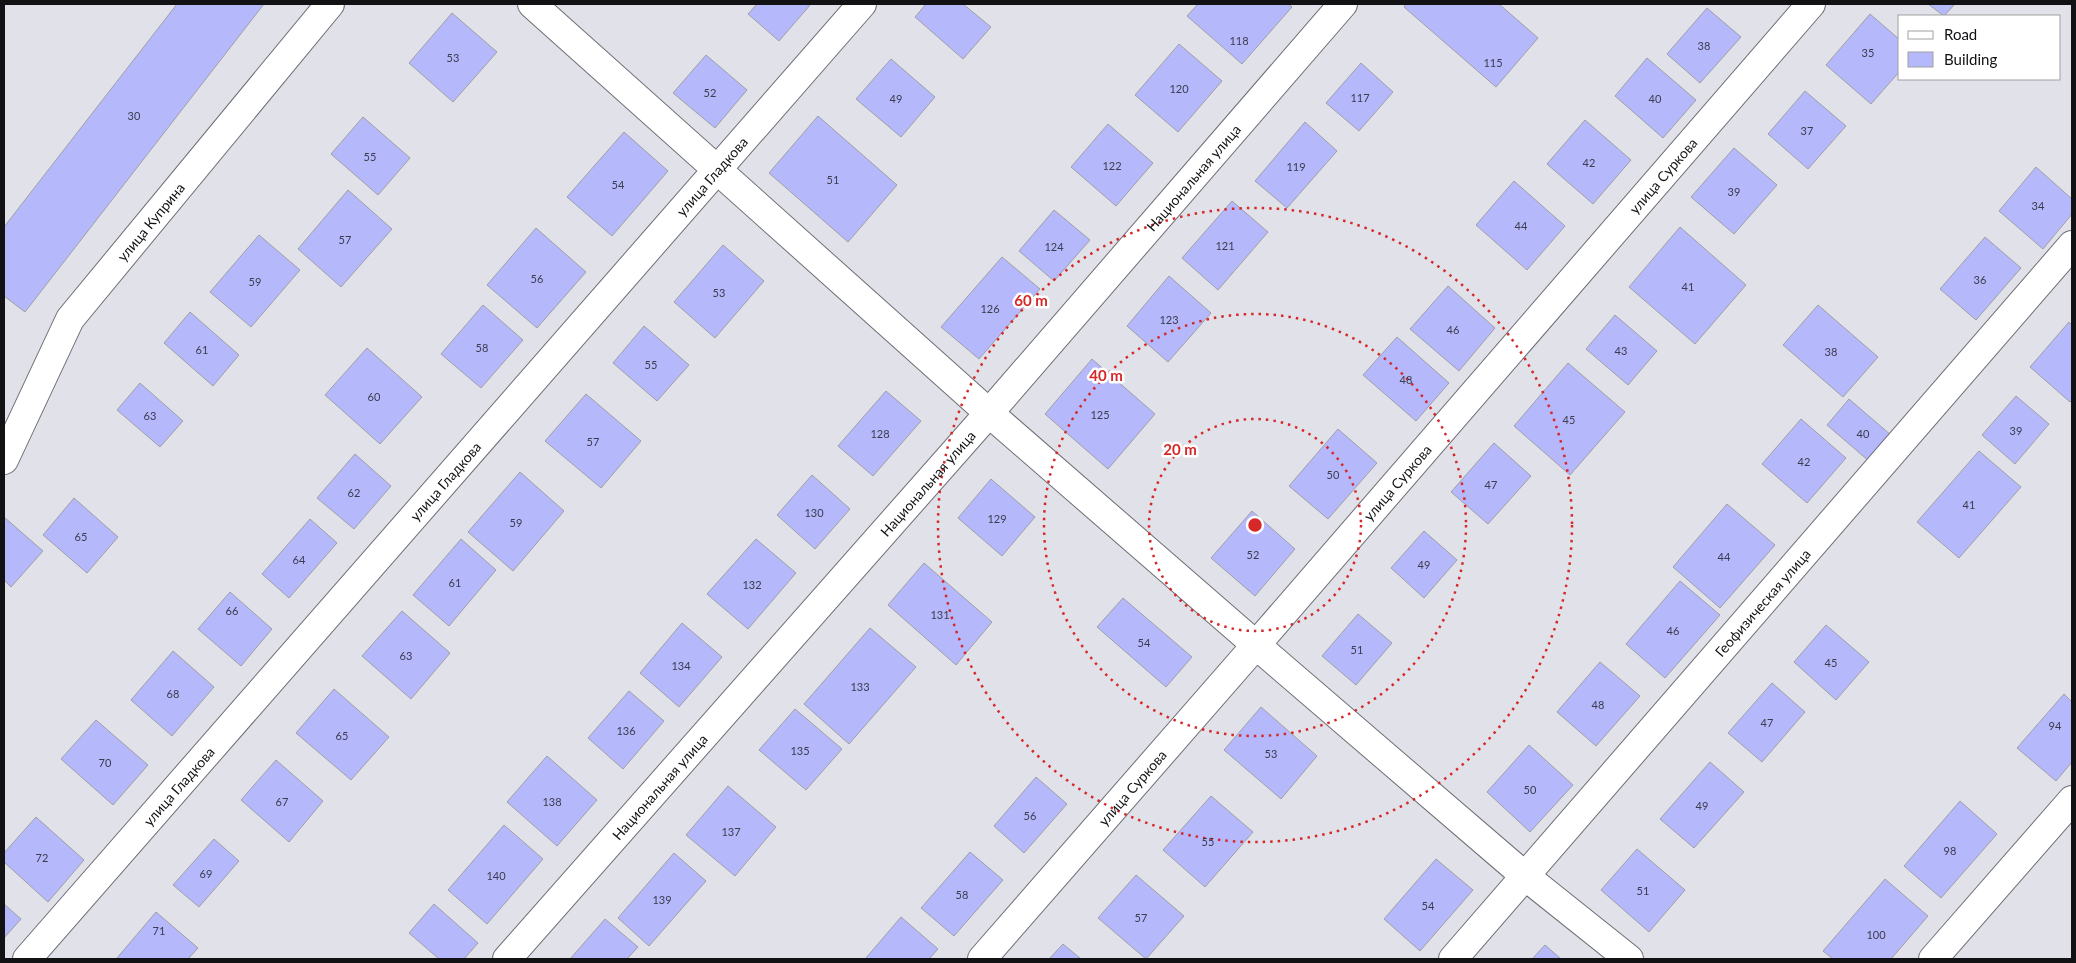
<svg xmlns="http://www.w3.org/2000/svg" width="2076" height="963" viewBox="0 0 2076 963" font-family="Lato,sans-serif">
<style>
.building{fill:#b5b8fb;stroke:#9f9fa6}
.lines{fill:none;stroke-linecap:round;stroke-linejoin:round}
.street-casing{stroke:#6e6e75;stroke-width:30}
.street{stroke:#fff;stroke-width:28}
.ring{fill:none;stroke:#d62828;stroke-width:2.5;stroke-dasharray:2.5 5}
.labels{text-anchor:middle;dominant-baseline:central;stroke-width:5;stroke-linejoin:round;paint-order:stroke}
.number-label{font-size:11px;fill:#3b3c4e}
.street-label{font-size:14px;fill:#121215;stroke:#fff}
.centre{fill:#d62828;stroke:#fff;stroke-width:2.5}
.ring-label{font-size:15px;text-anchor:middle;font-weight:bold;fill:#d62828;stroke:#fff;stroke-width:5;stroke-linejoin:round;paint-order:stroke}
</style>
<rect width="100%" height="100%" fill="#e1e2e9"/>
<g class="building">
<path d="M177,4h87l-239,308 -21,-16v-69z"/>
<path d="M757,4h54l-32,37 -31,-27z"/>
<path d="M926,4h37l28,23 -28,32 -48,-42z"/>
<path d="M1198,4h90l4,3 -50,57 -55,-48z"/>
<path d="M1406,4h93l39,34 -42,49 -92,-80z"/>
<path d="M1928,4h27l-11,12z"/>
<path d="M1707,8l34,29 -41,46 -33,-29z"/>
<path d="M452,13l45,39 -44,50 -44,-39z"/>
<path d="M1870,14l30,26v31l-29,33 -45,-39z"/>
<path d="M1179,44l43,37 -44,51 -43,-37z"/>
<path d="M706,55l41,35 -32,38 -42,-35z"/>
<path d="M1647,58l49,42 -33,38 -48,-42z"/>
<path d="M891,59l44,38 -34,40 -45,-38z"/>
<path d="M1361,63l32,29 -34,39 -33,-28z"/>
<path d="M1805,91l41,35 -38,43 -40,-35z"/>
<path d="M818,116l79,69 -49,57 -79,-69z"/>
<path d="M363,117l47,41 -32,37 -47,-41z"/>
<path d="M1585,120l46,40 -38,44 -46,-40z"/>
<path d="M1305,122l32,29 -50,57 -32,-27z"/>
<path d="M1108,124l45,39 -37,43 -45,-39z"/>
<path d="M624,132l44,39 -56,65 -45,-39z"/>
<path d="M1734,148l43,37 -43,49 -43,-37z"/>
<path d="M2036,167l36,32v15l-29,35 -44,-38z"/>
<path d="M1514,181l51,45 -38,44 -51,-45z"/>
<path d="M348,190l44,39 -51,58 -43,-38z"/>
<path d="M1232,201l36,31 -50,58 -36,-32z"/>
<path d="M1054,210l36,30 -36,41 -35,-30z"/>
<path d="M1680,227l66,58 -51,59 -66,-57z"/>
<path d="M536,228l50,44 -49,56 -50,-43z"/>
<path d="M259,235l41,35 -49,57 -41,-35z"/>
<path d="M1985,237l36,31 -45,52 -36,-31z"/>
<path d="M723,245l41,36 -49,57 -41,-36z"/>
<path d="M1002,257l38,32 -61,70 -38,-32z"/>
<path d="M1169,276l42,37 -43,49 -41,-36z"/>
<path d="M1448,286l47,42 -36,43 -49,-42z"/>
<path d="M483,305l40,35 -42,48 -40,-34z"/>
<path d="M1818,305l60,52 -35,40 -60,-52z"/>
<path d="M190,312l49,43 -26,31 -49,-43z"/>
<path d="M1615,315l42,36 -29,34 -42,-36z"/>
<path d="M2069,322l3,3v75l-2,2 -40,-35z"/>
<path d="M644,326l45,39 -32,36 -44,-38z"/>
<path d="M1397,337l52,46 -33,38 -53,-46z"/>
<path d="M367,348l55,49 -42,47 -55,-49z"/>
<path d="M1092,359l63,55 -47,55 -63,-55z"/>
<path d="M1568,363l57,49 -55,63 -56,-49z"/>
<path d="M140,383l43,38 -23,26 -43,-37z"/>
<path d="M886,391l35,30 -48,55 -35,-30z"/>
<path d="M586,394l55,47 -40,47 -56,-47z"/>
<path d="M2016,396l33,28 -34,40 -33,-29z"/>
<path d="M1849,399l50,43 -22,26 -50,-43z"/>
<path d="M1801,419l45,39 -39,45 -45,-39z"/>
<path d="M1338,429l39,34 -49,56 -39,-33z"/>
<path d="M1494,443l37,33 -43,48 -37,-32z"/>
<path d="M1979,451l42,36 -62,71 -42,-36z"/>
<path d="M355,454l36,32 -37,43 -37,-31z"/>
<path d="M520,472l44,39 -51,60 -45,-39z"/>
<path d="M812,475l38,34 -35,40 -38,-34z"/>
<path d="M991,479l44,38 -33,39 -44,-38z"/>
<path d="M74,498l44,39 -31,36 -44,-38z"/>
<path d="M1727,504l48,41 -55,63 -47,-41z"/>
<path d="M1252,511l43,38 -40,47 -44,-38z"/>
<path d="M4,517l39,34 -32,36 -7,-7z"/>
<path d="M310,519l27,24 -48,55 -27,-24z"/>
<path d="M1424,531l33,29 -33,38 -33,-30z"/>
<path d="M461,539l35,31 -47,56 -36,-31z"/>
<path d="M756,539l40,34 -48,56 -41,-35z"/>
<path d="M924,563l68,59 -36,43 -68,-60z"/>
<path d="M1680,581l40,34 -55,63 -39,-34z"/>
<path d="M230,592l42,37 -31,37 -43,-37z"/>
<path d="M1123,598l69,59 -26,30 -69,-60z"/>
<path d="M402,611l48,42 -39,46 -49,-43z"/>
<path d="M1358,614l34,29 -36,42 -34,-29z"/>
<path d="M682,623l40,34 -43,50 -39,-34z"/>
<path d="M1826,625l43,37 -33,38 -42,-38z"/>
<path d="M870,628l46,39 -67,77 -45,-40z"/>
<path d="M173,651l41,36 -42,49 -41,-36z"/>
<path d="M1600,662l40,34 -44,50 -39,-34z"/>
<path d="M1772,683l33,29 -43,50 -34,-29z"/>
<path d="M334,689l55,48 -38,43 -55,-47z"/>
<path d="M629,691l35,30 -41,48 -35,-31z"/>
<path d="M2064,694l8,8v60l-16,19 -39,-33z"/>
<path d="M1261,707l56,49 -36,43 -57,-49z"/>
<path d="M795,709l47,40 -36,41 -47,-40z"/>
<path d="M96,720l52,45 -35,40 -52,-46z"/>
<path d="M1529,745l44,40 -43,47 -43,-40z"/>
<path d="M547,756l50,44 -40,46 -50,-44z"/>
<path d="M276,760l47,41 -34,41 -48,-42z"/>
<path d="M1710,762l34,30 -50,56 -34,-29z"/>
<path d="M1036,777l31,27 -43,49 -30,-27z"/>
<path d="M728,786l48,41 -41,49 -49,-41z"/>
<path d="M1211,796l42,36 -48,55 -42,-37z"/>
<path d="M1960,801l37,33 -56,64 -37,-32z"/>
<path d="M36,817l48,43 -36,42 -44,-40v-9z"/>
<path d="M504,825l39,34 -56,65 -39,-34z"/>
<path d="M214,839l25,22 -40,46 -26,-22z"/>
<path d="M1637,849l48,41 -36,42 -48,-42z"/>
<path d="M970,852l33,28 -49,56 -33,-28z"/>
<path d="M674,853l32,28 -57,65 -31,-28z"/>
<path d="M1436,859l37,31 -53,61 -36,-32z"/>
<path d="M1136,875l48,41 -38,43 -48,-41z"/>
<path d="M1885,879l43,37 -37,43h-58l-10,-8z"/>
<path d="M4,904l17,15 -17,19z"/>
<path d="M434,904l44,39 -14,16h-25l-30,-26z"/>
<path d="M156,912l42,36 -10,11h-69l-2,-1z"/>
<path d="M901,917l37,32 -9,10h-62l-1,-1z"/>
<path d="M605,919l33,28 -11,12h-57z"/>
<path d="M1063,944l18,15h-32z"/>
<path d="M1545,945l16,14h-29z"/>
</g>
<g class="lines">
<g class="street-casing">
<g id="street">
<path d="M532,4l457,409 267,232 269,231 104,83"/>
<path id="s1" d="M4,460l66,-141 260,-315"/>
<path id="s2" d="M27,959l835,-955"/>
<path id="s3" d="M507,959l482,-546 354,-409"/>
<path id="s4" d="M982,959l274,-314 555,-641"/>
<path id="s5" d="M1453,959l619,-714"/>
<path d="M1933,959l139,-159"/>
</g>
</g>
<use href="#street" class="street"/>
</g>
<g class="ring">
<circle cx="1255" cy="525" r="106"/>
<circle cx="1255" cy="525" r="211"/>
<circle cx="1255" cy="525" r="317"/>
</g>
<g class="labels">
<g class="number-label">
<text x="1239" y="40">118</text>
<text x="1704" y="45">38</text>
<text x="1868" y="52">35</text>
<text x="453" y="57">53</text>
<text x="1493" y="62">115</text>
<text x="1179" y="88">120</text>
<text x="710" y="92">52</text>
<text x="1360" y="97">117</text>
<text x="896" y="98">49</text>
<text x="1655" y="98">40</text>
<text x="134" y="115">30</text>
<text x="1807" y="130">37</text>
<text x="370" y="156">55</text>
<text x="1589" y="162">42</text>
<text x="1112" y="165">122</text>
<text x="1296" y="166">119</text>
<text x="833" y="179">51</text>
<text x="618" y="184">54</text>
<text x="1734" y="191">39</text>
<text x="2038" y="205">34</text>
<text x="1521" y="225">44</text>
<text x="345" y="239">57</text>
<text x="1225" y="245">121</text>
<text x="1054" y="246">124</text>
<text x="537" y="278">56</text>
<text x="1980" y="279">36</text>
<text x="255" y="281">59</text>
<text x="1688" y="286">41</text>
<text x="719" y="292">53</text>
<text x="990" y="308">126</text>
<text x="1169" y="319">123</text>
<text x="1453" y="329">46</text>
<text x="482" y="347">58</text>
<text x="202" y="349">61</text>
<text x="1621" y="350">43</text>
<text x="1831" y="351">38</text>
<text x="651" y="364">55</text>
<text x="1406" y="379">48</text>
<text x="374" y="396">60</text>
<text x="1100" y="414">125</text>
<text x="150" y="415">63</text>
<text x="1569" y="419">45</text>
<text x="2016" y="430">39</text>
<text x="880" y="433">128</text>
<text x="1863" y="433">40</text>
<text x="593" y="441">57</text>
<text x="1804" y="461">42</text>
<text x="1333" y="474">50</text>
<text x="1491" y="484">47</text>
<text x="354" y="492">62</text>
<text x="1969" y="504">41</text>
<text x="814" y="512">130</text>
<text x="997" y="518">129</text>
<text x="516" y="522">59</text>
<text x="81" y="536">65</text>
<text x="1253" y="554">52</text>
<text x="1724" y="556">44</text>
<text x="299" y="559">64</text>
<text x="1424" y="564">49</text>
<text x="455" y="582">61</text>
<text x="752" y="584">132</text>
<text x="232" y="610">66</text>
<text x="940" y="614">131</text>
<text x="1673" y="630">46</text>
<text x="1144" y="642">54</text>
<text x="1357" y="649">51</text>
<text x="406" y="655">63</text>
<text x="1831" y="662">45</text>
<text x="681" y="665">134</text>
<text x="860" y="686">133</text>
<text x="173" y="693">68</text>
<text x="1598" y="704">48</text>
<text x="1767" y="722">47</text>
<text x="2055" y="725">94</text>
<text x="626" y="730">136</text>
<text x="342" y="735">65</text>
<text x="800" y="750">135</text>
<text x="1271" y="753">53</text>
<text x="105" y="762">70</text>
<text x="1530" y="789">50</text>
<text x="282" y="801">67</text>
<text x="552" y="801">138</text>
<text x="1702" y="805">49</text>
<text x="1030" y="815">56</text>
<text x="731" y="831">137</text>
<text x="1208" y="841">55</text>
<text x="1950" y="850">98</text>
<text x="42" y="857">72</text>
<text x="206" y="873">69</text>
<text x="496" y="875">140</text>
<text x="1643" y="890">51</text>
<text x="962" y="894">58</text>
<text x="662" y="899">139</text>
<text x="1428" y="905">54</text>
<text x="1141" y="917">57</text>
<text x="159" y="930">71</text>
<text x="1876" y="934">100</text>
</g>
<g class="street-label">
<text stroke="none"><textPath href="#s2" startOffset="1040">улица Гладкова</textPath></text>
<text stroke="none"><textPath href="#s4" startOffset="1038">улица Суркова</textPath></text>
<text stroke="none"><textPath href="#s3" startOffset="1040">Национальная улица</textPath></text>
<text stroke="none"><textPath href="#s1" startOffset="282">улица Куприна</textPath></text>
<text stroke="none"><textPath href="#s2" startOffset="635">улица Гладкова</textPath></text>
<text stroke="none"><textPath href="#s4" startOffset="632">улица Суркова</textPath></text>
<text stroke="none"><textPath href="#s3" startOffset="635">Национальная улица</textPath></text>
<text stroke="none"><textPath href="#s5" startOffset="472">Геофизическая улица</textPath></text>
<text stroke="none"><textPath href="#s2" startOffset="230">улица Гладкова</textPath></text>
<text stroke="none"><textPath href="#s3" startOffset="230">Национальная улица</textPath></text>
<text stroke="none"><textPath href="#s4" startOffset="228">улица Суркова</textPath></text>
</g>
</g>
<circle cx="1255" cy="525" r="8" class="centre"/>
<g class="ring-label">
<text x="1031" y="306">60 m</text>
<text x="1106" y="381">40 m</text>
<text x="1180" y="455">20 m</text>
</g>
<rect width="2076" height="963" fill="none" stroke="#121215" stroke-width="10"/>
<rect x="1898" y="15" width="162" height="65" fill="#ffffff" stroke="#a0a0a1"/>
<rect x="1908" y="31" width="25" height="8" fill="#ffffff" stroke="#a0a0a1"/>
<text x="1944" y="40" font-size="15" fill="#121215">Road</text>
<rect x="1908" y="52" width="25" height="15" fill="#b5b8fb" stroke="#a0a0a1"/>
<text x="1944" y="65" font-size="15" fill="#121215">Building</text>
</svg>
